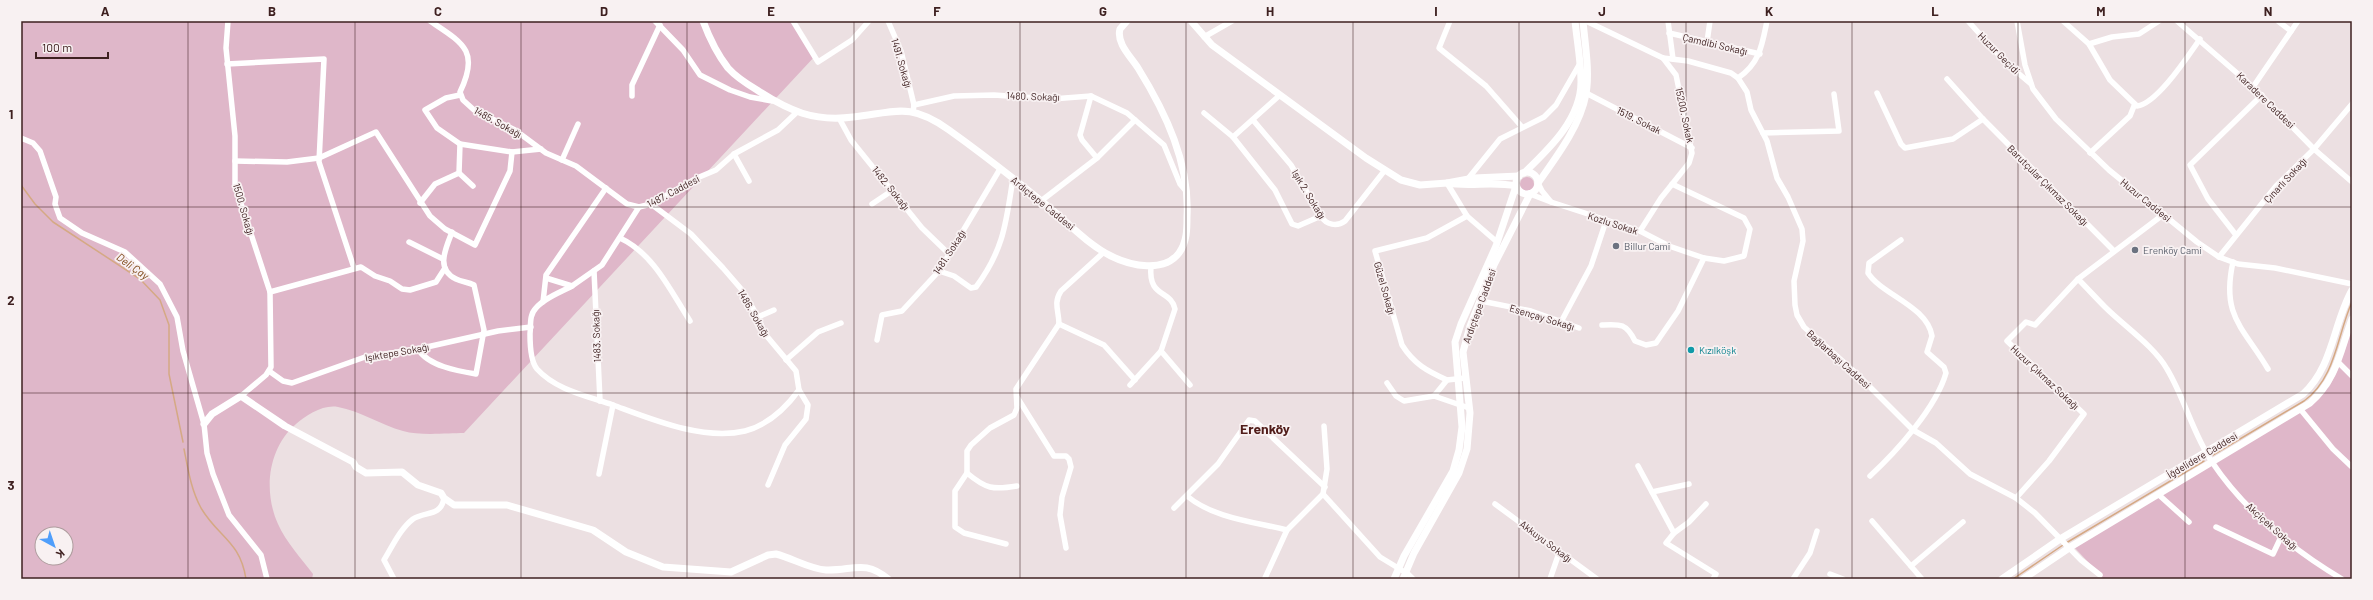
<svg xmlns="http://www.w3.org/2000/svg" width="2373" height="600" viewBox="0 0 2373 600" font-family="Barlow,sans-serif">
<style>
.green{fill:#dfb7c9;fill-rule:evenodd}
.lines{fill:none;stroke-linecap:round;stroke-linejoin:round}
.stream{stroke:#d5a984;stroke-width:1.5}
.minor{stroke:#fff;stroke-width:5.5}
.tertiary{stroke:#fff;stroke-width:7}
.grid{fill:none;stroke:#3e2020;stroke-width:1;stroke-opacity:0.55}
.worship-dot{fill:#6b7280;stroke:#f8f1f2;stroke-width:1.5}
.culture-dot{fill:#0f9aa8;stroke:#f8f1f2;stroke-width:1.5}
.labels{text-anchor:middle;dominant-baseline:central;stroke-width:3.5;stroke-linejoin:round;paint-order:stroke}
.street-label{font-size:10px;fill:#3e2020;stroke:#f8f1f2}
.worship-label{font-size:10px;fill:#5b616d;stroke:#f8f1f2;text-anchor:start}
.culture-label{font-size:10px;fill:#0d838f;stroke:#f8f1f2;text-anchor:start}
.water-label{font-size:11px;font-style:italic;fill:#7d4616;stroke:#f8f1f2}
.district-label{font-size:14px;font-weight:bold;fill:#511d1a;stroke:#f8f1f2}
.neatline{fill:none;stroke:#3e2020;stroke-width:1.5}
.grid-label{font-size:13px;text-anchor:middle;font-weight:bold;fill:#3e2020}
</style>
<rect width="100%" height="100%" fill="#ece0e2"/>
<g class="green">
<path d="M21,21h775l20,34 -352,378c-17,0 -44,3 -61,-2 -22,-6 -43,-20 -65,-24 -14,-3 -32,8 -42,17 -28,24 -33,67 -18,100 8,18 23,34 35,50l-1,5h-291zM42,534h24v24h-24z"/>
<circle cx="1527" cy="184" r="7"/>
<path d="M2352,325v254h-248l-30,-32 154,-93 101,-67 8,-15z"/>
</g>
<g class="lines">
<g class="stream">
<path d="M21,185l14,19 18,18 87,57 20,21 9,25v49l14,68"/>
<path d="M184,449c4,20 7,41 17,59 18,30 39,33 45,71"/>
<path d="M2213,455l91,-54c32,-23 33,-66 48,-99"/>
<path d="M2066,543l138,-82"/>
<path d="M2013,579l50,-34"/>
</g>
<g class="minor">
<path d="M228,21l-2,27 9,88v49l35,107 1,75 -5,8 -25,21"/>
<path d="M430,21c33,22 50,30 30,71l3,8 11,10 41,20 31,23 30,13 51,38 12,3"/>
<path d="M655,21l28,29 17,25 30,15 20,7 22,4"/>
<path d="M793,21l25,41 34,-22 17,-19"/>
<path d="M888,21l13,30 13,54"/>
<path d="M1450,21l-11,27 47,38 36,41"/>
<path d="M1586,21l77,37 25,3 43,12 7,5 9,14 4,18 16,31 10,37 11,19 14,32 1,12 -9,40 1,24 2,10 7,12 52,46 57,57 23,13 34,31 46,24 19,15 46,47 19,15"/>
<path d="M1668,21l5,38"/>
<path d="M1968,21l37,41 26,22"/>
<path d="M2017,21l8,44 8,24 23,30 53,51 88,72 22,15 19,7 37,4 77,16"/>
<path d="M2063,21l26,23 21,36 27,26c20,-2 51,-50 63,-67"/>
<path d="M2177,21l76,66 61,62 38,33"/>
<path d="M2278,21l13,10"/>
<path d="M1669,33l91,21"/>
<path d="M1204,37l28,-16"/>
<path d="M1707,42l3,-21"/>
<path d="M2089,44l23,-7 27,-3 20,-13"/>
<path d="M227,64l97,-5 -5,103 35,106"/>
<path d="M1738,78c22,-15 24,-33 29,-57"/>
<path d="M1947,79l36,40 130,131"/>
<path d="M2253,87l45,-66"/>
<path d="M1586,93l106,55"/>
<path d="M1877,93l24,51 4,4 48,-9 30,-20"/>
<path d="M460,95l-14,3 -21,12 12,18 23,16 52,8 29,-3"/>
<path d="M632,96v-11l28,-60"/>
<path d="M1091,96l-11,39 2,5 15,18"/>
<path d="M913,112l1,-7 40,-9 40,-1 58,4 39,-3 36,17 37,32 16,39 6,7"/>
<path d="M1204,113l29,24 47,-42"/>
<path d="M839,118l12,22 71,88 27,26"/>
<path d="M1253,120l38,45 30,51c5,9 16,11 24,5l40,-51"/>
<path d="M1763,133l76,-2 -5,-37"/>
<path d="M1233,137l42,53 17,34 6,2 23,-10"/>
<path d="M21,138l12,5 7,8 16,46 -1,7 5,14 22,15 43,19 35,32 17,33 6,34 21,73 3,29 6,21 16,41 32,40 6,24"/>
<path d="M2090,153l40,-37 4,-10"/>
<path d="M734,154l15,27"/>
<path d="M562,160l16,-36"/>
<path d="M235,161l52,1 32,-4 57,-26 54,84 15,13 30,16 35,-74 2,-19"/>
<path d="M459,173l14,13"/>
<path d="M1467,180l33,-41 44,-22 12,-12 23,-40"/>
<path d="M1447,183l20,33 30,26"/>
<path d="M1530,194l21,8 -9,-11 -4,-8"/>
<path d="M1041,201l56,-43 38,-38"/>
<path d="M1551,202l89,29 29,15 35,12 20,3 20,-5 6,-27 -6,-11 -72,-34"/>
<path d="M420,203l15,-19 24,-11 1,-29"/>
<path d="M651,204l40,30 32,34 19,22 16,27 7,17 31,37 3,19 9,15 -2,14 -21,26 -17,40"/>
<path d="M872,204l21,-14"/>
<path d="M1640,231l21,-33 28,-35 3,-10 -16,-78 -13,-17"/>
<path d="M2236,235l-28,-36 -18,-34 72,-70"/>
<path d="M620,238c34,16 50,52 70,83"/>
<path d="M409,242l34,17"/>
<path d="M2219,257l57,-71 38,-37 38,-45"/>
<path d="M2233,262c-12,54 10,65 35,107"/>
<path d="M594,271l6,130"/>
<path d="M939,271l15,5 17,12 5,-1c28,-38 30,-64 37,-109"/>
<path d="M546,278l26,8 30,-21 37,-58 12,-3 46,-26 19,-8 18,-16 44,-24 18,-17"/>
<path d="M2078,279c9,9 18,19 27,28 19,19 49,39 62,62 18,30 26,65 45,93 32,48 81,88 130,117"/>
<path d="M572,286c-11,6 -28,12 -36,22 -7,7 -5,17 -6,26 0,9 1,28 7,35 19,21 50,27 76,36 38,14 90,36 132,26 23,-6 40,-22 54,-41"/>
<path d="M270,292l91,-25 14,9 15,5 12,8 8,1 26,-8 9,-14"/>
<path d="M1481,301l50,10 48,17"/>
<path d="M543,302l3,-27 60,-87"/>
<path d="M758,317l16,-7"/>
<path d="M1561,322l30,-56 15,-45"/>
<path d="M1059,324l45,21 31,35"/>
<path d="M1602,325c18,-1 24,-2 33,16l11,4 10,-2 22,-32 26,-53"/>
<path d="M877,340l5,-25 20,-4 37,-40 61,-102"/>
<path d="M418,349c10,17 40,22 58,25l8,-44 -10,-45c-6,-3 -12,-3 -18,-6 -21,-10 -10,-31 -4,-47"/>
<path d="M1161,351l29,34"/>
<path d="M786,360l32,-28 23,-9"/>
<path d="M2338,362l14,14"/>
<path d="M269,371l14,10 9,2 73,-26 53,-8 80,-18 33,-4"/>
<path d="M1447,380c-20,-9 -33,-16 -45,-35l-27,-94 52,-13 40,-22"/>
<path d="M1387,383l9,13 8,5 30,-5 35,12"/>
<path d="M1130,385l31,-34 14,-42c-4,-20 -27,-10 -24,-43"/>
<path d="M1434,396l13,-16 18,-2"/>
<path d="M1017,397l37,59h12l3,3 2,8 -9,30 -2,18 6,33"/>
<path d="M2301,410l32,39 19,18"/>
<path d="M1638,466l36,67 -8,10 50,31 -3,5"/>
<path d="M967,473c19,16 26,17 50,13"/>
<path d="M599,474l14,-69"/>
<path d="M1870,476c26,-24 66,-68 76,-103l-2,-6 -17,-15 5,-16c-5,-30 -50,-41 -64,-63l1,-10 32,-23"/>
<path d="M1652,492l37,-8"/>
<path d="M1323,494l57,63 28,17 5,5"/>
<path d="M2159,495l30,27"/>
<path d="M1187,496c26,22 68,26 100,34"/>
<path d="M2016,498l33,-37 35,-47 -77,-73 19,-19 9,3 43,-46 86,-65"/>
<path d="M1495,504l102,75"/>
<path d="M1174,508l44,-44 31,-44 6,1 70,66"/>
<path d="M1872,521l50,58"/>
<path d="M2216,527l57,27 8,-17"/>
<path d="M1674,533l15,-11 17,-18"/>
<path d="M1006,544l-42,-11 -9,-6v-36l12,-18v-22l4,-6 19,-17 24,-13 3,-7 -1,-19 43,-65c0,-13 -6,-21 2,-33l43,-39"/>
<path d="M1911,566l52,-44"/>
<path d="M1830,574l13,5"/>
<path d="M1265,578l22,-48 36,-36 4,-25 -3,-43"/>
<path d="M394,579l-10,-19c8,-13 16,-31 29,-41 12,-8 28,-2 31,-21"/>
<path d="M1550,579l9,-26"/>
<path d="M1793,579l17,-26 7,-22"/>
</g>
<g class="tertiary">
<path d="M703,21c6,16 14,33 25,47 8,9 19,16 29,22 32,21 57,32 96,27 43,-5 57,-15 96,13 35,25 68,51 101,78 19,16 39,37 61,48 20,10 53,17 68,-3 8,-11 8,-24 8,-36 3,-53 -21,-104 -49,-149 -7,-11 -22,-25 -18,-39l7,-8"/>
<path d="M1191,21l21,24 154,113 35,22 19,5 27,-2"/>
<circle cx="1527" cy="183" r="11"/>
<path d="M1524,173c25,-24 57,-54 57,-91 0,-20 -4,-41 -6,-61"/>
<path d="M1538,183c19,-27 42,-57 48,-89 4,-22 -1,-50 -3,-73"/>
<path d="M204,424l8,-10 29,-18 44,30 68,36 3,5 10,6 36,-1 16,13 23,8 3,5 10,7h53l86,25 33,22 37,15 68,5 37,-17 8,-1c16,4 34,15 50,16 26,1 39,-11 62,9"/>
<path d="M1394,579l10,-23 49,-85 6,-21 3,-23 -7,-85 6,-18 35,-78 20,-60c-23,-5 -46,1 -69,-3l27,-5 45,-2"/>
<path d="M1403,579l11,-26 45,-80 8,-24 3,-36 -7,-61 7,-26 24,-61 36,-71"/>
<path d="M2002,579l58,-40 243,-145c30,-27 30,-70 49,-104"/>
<path d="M2023,579l49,-33 238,-143c27,-24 30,-52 42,-84"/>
</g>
</g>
<path class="grid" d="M188,21v558M355,21v558M521,21v558M687,21v558M854,21v558M1020,21v558M1186,21v558M1353,21v558M1519,21v558M1686,21v558M1852,21v558M2018,21v558M2185,21v558M21,207h2331M21,393h2331"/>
<g class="worship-dot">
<circle cx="1616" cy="246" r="4"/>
<circle cx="2135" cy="250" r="4"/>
</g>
<circle class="culture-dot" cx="1691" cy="350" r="4"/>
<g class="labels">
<g class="street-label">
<text transform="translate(1715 44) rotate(13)">Çamdibi Sokağı</text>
<text transform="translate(1999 53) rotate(45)">Huzur Geçidi</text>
<text transform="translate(902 63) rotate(74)">1491. Sokağı</text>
<text transform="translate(1033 96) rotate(2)">1480. Sokağı</text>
<text transform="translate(2266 100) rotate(44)">Karadere Caddesi</text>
<text transform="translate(1685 115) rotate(78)">15200. Sokak</text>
<text transform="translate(1639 120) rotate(27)">1519. Sokak</text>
<text transform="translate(498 122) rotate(29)">1485. Sokağı</text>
<text transform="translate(2285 180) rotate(-47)">Çınarlı Sokağı</text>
<text transform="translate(2048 185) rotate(45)">Barutçular Çıkmaz Sokağı</text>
<text transform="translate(891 188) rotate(51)">1482. Sokağı</text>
<text transform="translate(673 191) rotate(-28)">1487. Caddesi</text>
<text transform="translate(1309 194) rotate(59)">Işık 2. Sokağı</text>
<text transform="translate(2146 200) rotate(39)">Huzur Caddesi</text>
<text transform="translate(1043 203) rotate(39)">Ardıçtepe Caddesi</text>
<text transform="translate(244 209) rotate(74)">1500. Sokağı</text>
<text transform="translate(1613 223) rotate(18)">Kozlu Sokak</text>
<text transform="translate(949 252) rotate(-57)">1481. Sokağı</text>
<text transform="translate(1385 288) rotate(74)">Güzel Sokağı</text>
<text transform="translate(1479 306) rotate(-70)">Ardıçtepe Caddesi</text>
<text transform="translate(754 313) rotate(60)">1486. Sokağı</text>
<text transform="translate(1542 317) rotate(17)">Esençay Sokağı</text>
<text transform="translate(596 336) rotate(-92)">1483. Sokağı</text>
<text transform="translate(397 352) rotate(-10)">Işıktepe Sokağı</text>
<text transform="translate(1839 359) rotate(42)">Bağlarbaşı Caddesi</text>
<text transform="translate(2045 377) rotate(43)">Huzur Çıkmaz Sokağı</text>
<text transform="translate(2202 455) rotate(-31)">İğdelidere Caddesi</text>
<text transform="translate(2272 526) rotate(42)">Akçiçek Sokağı</text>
<text transform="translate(1546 541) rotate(37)">Akkuyu Sokağı</text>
</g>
<g class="worship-label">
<text x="1624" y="246">Billur Cami</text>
<text x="2143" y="250">Erenköy Cami</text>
</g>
<g class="culture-label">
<text x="1699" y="350">Kızılköşk</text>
</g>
<g class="water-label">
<text transform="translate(133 266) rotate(36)">Deli Çay</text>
</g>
<g class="district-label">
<text x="1265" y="428">Erenköy</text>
</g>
</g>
<rect width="2373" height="600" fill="none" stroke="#f8f1f2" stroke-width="44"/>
<g transform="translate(54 546) rotate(140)"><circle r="19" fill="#f8f1f2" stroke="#ae9d9e"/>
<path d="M0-3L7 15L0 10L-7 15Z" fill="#4f9efb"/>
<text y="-6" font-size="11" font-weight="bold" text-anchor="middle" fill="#3e2020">K</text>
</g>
<path d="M36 52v6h72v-6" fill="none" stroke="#3e2020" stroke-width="2"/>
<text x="42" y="52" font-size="12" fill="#3e2020" stroke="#f8f1f2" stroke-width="3" paint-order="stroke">100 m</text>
<rect x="22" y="22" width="2329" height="556" class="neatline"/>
<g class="grid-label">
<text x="105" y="16">A</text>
<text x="272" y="16">B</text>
<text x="438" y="16">C</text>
<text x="604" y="16">D</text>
<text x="771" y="16">E</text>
<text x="937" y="16">F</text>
<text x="1103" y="16">G</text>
<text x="1270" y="16">H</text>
<text x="1436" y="16">I</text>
<text x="1602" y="16">J</text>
<text x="1769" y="16">K</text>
<text x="1935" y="16">L</text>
<text x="2101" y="16">M</text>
<text x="2268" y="16">N</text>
<text x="11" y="119">1</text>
<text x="11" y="305">2</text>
<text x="11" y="490">3</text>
</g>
</svg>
